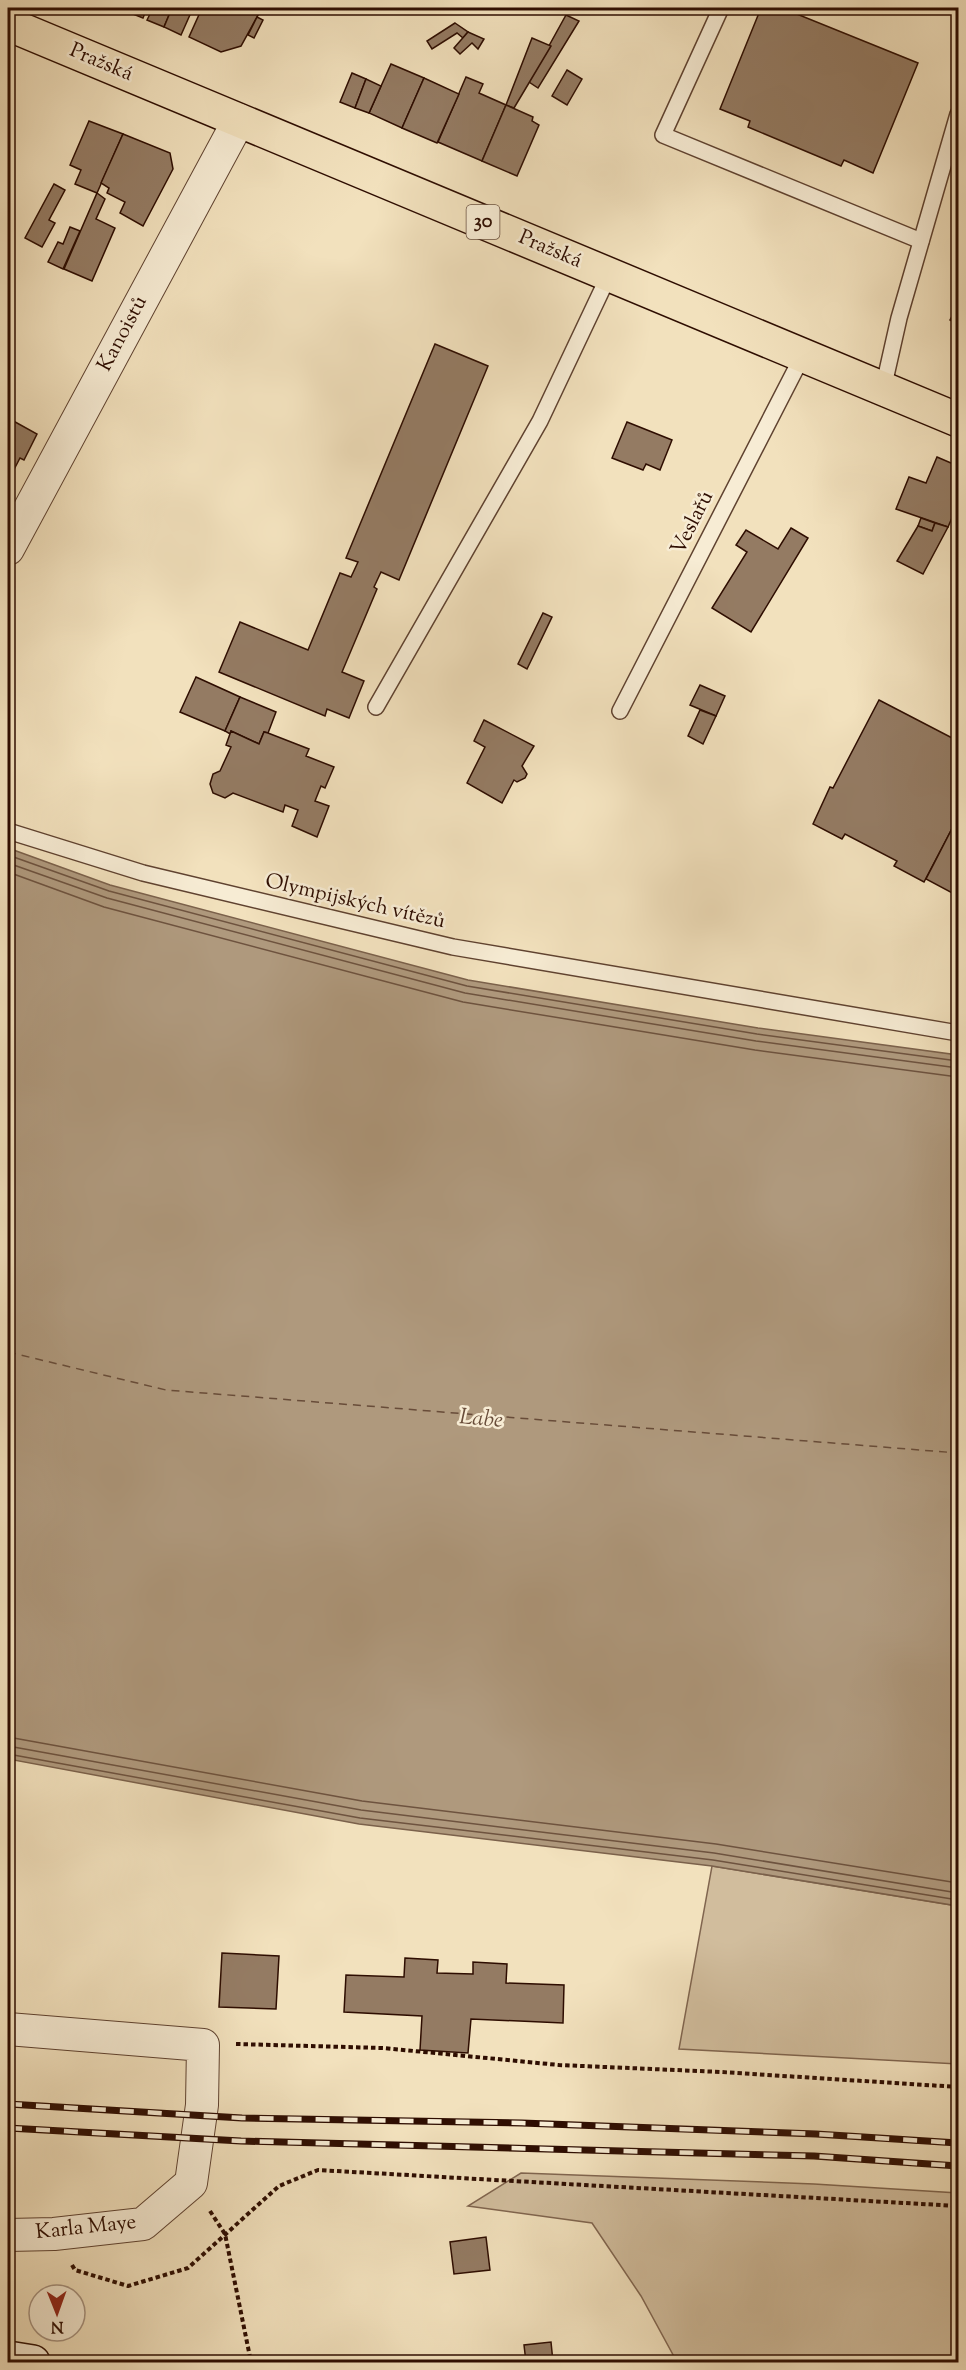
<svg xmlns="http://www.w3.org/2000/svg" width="966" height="2370" viewBox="0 0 966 2370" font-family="'Sorts Mill Goudy',serif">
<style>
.green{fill:#d1bd9d;stroke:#80654f;stroke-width:1.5}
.water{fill:#af997d;stroke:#7b614b;stroke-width:1.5}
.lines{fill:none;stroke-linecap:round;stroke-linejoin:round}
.shore{stroke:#6e533f;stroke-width:1.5}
.ferry{stroke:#684c39;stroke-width:1.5;stroke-dasharray:8 6;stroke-linecap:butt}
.building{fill:#947b63;stroke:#2e0d01;stroke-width:1.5}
.service-casing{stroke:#5f4230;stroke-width:18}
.minor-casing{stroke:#5f4230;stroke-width:34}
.secondary-casing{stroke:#2e0d01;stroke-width:36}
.primary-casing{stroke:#2e0d01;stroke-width:36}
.path{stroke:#2e0d01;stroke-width:4;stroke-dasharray:4.5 3;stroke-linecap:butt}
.service{stroke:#f7ecd4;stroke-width:15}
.minor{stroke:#f7ecd4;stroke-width:32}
.secondary{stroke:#f7ecd4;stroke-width:33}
.primary{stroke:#f2e1bd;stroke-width:33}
.rail-casing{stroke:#2e0d01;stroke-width:7}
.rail{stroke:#f7ecd4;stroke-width:4.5;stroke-dasharray:14;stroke-linecap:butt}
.labels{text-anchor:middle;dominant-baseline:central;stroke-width:5;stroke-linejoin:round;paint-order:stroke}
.shield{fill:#f7ecd4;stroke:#6a5040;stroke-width:1.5}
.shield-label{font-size:20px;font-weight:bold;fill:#2e0d01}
.street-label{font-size:21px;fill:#2e0d01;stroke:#f7ecd4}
.water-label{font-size:22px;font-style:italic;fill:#684c39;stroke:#f7ecd4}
</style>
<rect width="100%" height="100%" fill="#f2e1bd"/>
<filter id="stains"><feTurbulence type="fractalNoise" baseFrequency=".00333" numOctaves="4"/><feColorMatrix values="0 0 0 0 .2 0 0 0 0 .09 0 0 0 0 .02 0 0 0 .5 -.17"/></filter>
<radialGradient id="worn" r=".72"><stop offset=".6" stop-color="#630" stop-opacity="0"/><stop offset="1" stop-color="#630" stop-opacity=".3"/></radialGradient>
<g class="green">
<path d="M712,1866l246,40v158l-279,-15z"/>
<path d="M521,2173l293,11 144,9v169h-281l-36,-66 -49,-73 -124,-17z"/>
</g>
<path class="water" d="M8,848l102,37 358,95 290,48 200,27v851l-246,-40 -353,-42 -351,-65z"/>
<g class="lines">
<g class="shore">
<path d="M8,855l101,36 358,95 290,48 201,27"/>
<path d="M8,863l99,35 358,95 291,48 202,27"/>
<path d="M8,872l96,35 359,95 292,48 203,27"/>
<path d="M8,1737l354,64 354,43 242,39"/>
<path d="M8,1746l353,64 353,43 244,40"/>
<path d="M8,1754l352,64 353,42 245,40"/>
</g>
<path class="ferry" d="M8,1352l158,38 792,63"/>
</g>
<g class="building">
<path d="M118,8h29l-4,10z"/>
<path d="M153,8h19l-8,19 -17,-7z"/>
<path d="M172,8h21l-12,27 -17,-8z"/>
<path d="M202,8h60l-21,38 -20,6 -32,-15z"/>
<path d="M761,8h21l136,55 -45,110 -29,-13 -3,6 -93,-39 2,-6 -30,-12z"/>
<path d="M566,15l13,6 -41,67 -9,-6z"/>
<path d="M257,17l6,3 -9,18 -6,-3z"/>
<path d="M455,23l13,9 -5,6 -6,-5 -25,16 -5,-8z"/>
<path d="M468,32l16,7 -6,10 -6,-6 -12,11 -6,-6z"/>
<path d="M532,38l19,8 -37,62 -8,-3z"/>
<path d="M391,64l33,14 -22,50 -33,-15z"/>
<path d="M567,70l15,9 -15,26 -15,-9z"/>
<path d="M352,73l14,6 -11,29 -15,-6z"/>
<path d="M466,77l17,7 -4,9 27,12 -24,56 -44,-19z"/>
<path d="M424,78l35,16 -22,49 -35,-15z"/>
<path d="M366,79l15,7 -12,27 -14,-5z"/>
<path d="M506,105l27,12 -1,4 7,4 -22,51 -35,-15z"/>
<path d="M89,121l34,13 -26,59 -22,-9 6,-14 -11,-5z"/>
<path d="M123,134l47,19 3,16 -30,57 -23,-13 5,-11 -18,-9 2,-5 -8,-5z"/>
<path d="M54,184l11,6 -16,30 6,3 -13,24 -17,-9z"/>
<path d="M97,193l8,6 -9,20 19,9 -23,53 -28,-12z"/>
<path d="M70,227l10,4 -17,38 -15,-7 10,-20 5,2z"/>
<path d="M958,305v20l-8,-5z"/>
<path d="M435,344l53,22 -89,214 -18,-8 -7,15 3,2 -35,83 22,9 -15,37 -22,-9 -2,7 -106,-44 21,-50 68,28 32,-77 11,4 7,-15 -12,-4z"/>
<path d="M8,418l29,16 -13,26 -4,-2 -12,23z"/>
<path d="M627,422l45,18 -12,30 -14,-6 -3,6 -31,-12z"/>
<path d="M937,457l21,9v38l-10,23 -52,-18 13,-32 17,6z"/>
<path d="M921,518l14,5 -3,8 -14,-5z"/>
<path d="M935,523l13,4 -25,47 -26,-13 21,-35 14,5z"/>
<path d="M791,528l17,10 -57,94 -39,-24 35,-56 -11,-7 10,-15 32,19z"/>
<path d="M543,613l9,4 -25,52 -9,-5z"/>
<path d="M196,677l44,20 -15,34 -45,-19z"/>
<path d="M700,685l25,11 -9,20 -26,-11z"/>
<path d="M240,697l36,15 -8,21 -4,-1 -5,12 -28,-13 -1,3 -5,-3z"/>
<path d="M879,700l79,41v76l-34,65 -30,-16 3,-5 -52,-27 -3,5 -29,-15 17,-37 3,1z"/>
<path d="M700,710l16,6 -13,28 -15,-8z"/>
<path d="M484,720l50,26 -12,20 5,8 -2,4 -8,4 -3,-2 -12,23 -35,-20 18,-36 -11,-6z"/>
<path d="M231,731l28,13 5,-12 4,1 41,16 -3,7 28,11 -9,21 -4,-2 -6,15 14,5 -12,31 -25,-11 6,-16 -13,-5 -2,7 -50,-19 -8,5 -12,-5 -3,-9 3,-10 7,-3 11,-24 -5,-2z"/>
<path d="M958,817v73l-2,5 -30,-16z"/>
<path d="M222,1953l57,3 -3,53 -57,-2z"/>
<path d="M405,1958l33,2 -1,13 36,1v-12l34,2 -1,19 58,2 -1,38 -92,-4 -3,34 -48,-3 2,-34 -78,-4 2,-37 58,2z"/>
<path d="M486,2237l4,33 -36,4 -4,-32z"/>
<path d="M551,2342l2,20h-27l-2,-17z"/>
</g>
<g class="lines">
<g class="service-casing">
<g id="service">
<path d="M721,8l-58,127 258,106"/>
<path d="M883,389l16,-71 59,-204"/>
<path d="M376,707l164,-286 69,-146"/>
<path d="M620,711l183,-356"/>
<path d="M8,831l135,42 310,74 505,86"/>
</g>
</g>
<g class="minor-casing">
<g id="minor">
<path d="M8,549l231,-429"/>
<path d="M8,2029l195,16 -1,60 -11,78 -48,41 -89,10 -46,1"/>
</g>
</g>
<g class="secondary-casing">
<path id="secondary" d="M8,2358l25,4"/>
</g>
<g class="primary-casing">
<path id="primary" d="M8,24l950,396"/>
</g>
<g class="path">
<path d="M236,2044l147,4 176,17 162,7 237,15"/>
<path d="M210,2211l15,23 26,128"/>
<path d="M72,2265l3,5 53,16 60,-18 91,-82 39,-16 640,36"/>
</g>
<use href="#service" class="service"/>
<use href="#minor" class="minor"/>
<use href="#secondary" class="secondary"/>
<use href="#primary" class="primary"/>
<g class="rail-casing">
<g id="rail">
<path d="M8,2104l234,14 280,5 294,11 142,9"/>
<path d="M8,2128l233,13 573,15 144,10"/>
</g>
</g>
<use href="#rail" class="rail"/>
</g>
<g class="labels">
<rect class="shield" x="466.5" y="205" width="33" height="34" rx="4.5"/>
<g class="shield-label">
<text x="483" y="222">30</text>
</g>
<g class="street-label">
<text transform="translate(101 63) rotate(23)">Pražská</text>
<text transform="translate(550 250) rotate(23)">Pražská</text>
<text transform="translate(123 334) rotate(-62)">Kanoistů</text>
<text transform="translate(693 523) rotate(-63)">Veslařů</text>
<text transform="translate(355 902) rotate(13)">Olympijských vítězů</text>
<text transform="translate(86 2228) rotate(-6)">Karla Maye</text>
</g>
<g class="water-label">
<text transform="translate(481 1420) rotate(5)">Labe</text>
</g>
</g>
<rect width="966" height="2370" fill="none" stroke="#f2e1bd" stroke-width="30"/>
<rect x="9" y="9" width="948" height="2352" fill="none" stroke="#2e0d01" stroke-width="3"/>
<rect x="15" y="15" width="936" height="2340" fill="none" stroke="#2e0d01" stroke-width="1.5"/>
<g transform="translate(57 2313) rotate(179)"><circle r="28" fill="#f7ecd4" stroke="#a79380" stroke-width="1.5"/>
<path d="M0-4.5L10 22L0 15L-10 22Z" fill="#8f2418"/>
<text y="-9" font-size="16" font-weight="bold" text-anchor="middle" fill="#2e0d01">N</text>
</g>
<rect width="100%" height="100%" filter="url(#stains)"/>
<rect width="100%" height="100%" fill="url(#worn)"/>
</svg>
